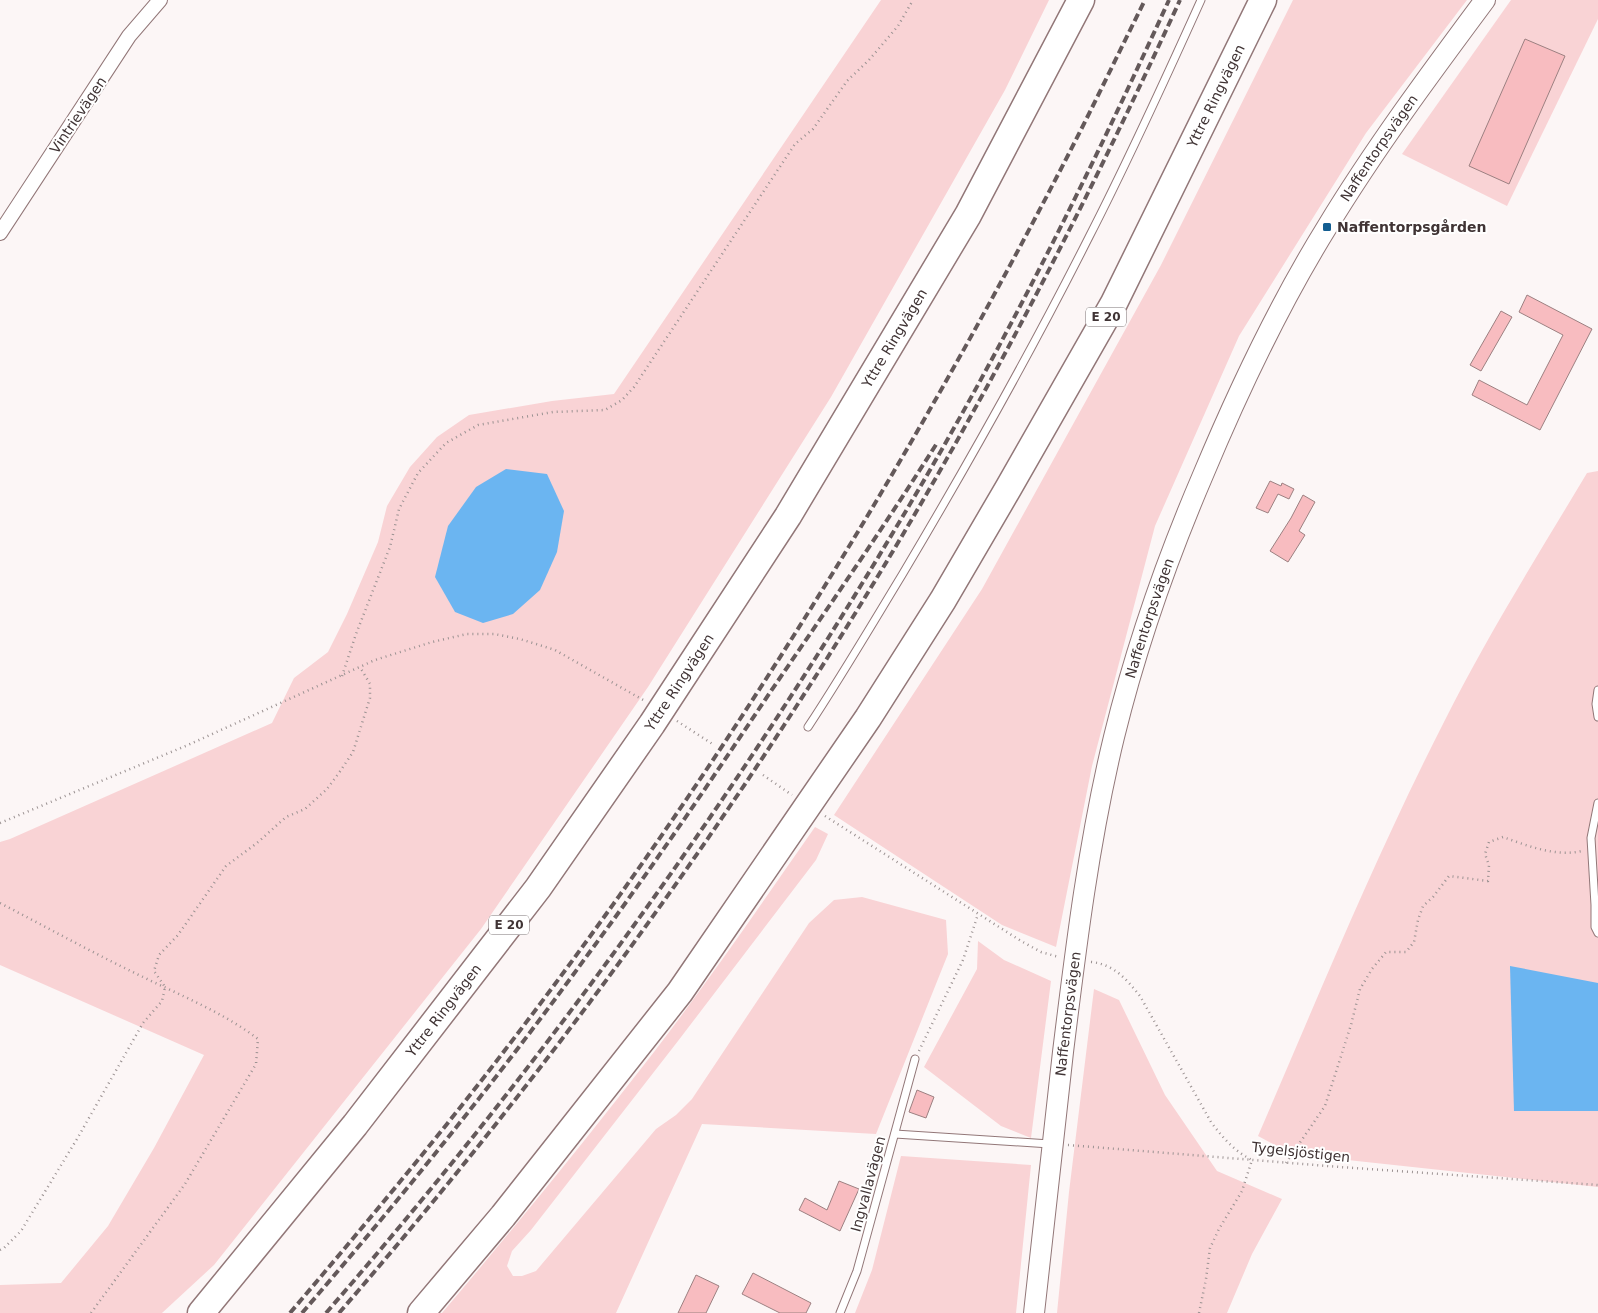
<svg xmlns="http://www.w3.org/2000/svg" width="1598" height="1313" viewBox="0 0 1598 1313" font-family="'DejaVu Sans',sans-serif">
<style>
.green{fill:#f9d3d5}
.water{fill:#6bb5f1}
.building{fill:#f8bcc0;stroke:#9c8081}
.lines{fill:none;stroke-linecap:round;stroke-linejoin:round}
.lane-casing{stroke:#927778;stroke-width:9}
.street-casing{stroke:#927778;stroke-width:16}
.secondary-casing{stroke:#927778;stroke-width:22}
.highway-casing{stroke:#927778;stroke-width:29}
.path{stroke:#9b9292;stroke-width:2.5;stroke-dasharray:1 4;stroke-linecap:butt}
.lane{stroke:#fff;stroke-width:7}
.street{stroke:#fff;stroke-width:14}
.secondary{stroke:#fff;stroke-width:20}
.highway{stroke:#fff;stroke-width:26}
.rail{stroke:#64595a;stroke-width:4;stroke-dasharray:8 4;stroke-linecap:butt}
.poi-dot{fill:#135e91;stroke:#fff;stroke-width:2}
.labels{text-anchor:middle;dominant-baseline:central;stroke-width:4;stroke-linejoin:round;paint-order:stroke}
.shield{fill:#fff;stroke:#797172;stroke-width:1}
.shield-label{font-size:12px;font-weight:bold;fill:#403435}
.street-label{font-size:14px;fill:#403435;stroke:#fff}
.poi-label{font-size:14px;font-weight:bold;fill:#403435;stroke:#fff;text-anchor:start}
</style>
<rect width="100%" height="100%" fill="#fcf6f6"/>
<g class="green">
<path d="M881,0h168l-44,90 -174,307 -183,290 -167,242 -267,336 -52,48h-162v-28l61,-2 47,-57 46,-78 50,-93 -204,-90v-123l10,-3 262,-116 22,-45 34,-26 19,-38 31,-72 9,-36 23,-39 27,-30 32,-22 83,-14 62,-7z"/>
<path d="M1293,0h174l-101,133 -127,203 -84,190 -63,240 -36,181 -54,-22 -168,-110 148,-226 179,-324z"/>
<path d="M1511,0h87v19l-91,187 -105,-52z"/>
<path d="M1598,471v716l-306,-33 -34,-18c60,-139 117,-279 186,-414 43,-86 94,-167 143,-249z"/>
<path d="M815,827l13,7 -12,26 -138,181 -147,189 -19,21 -5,15 6,10h9l14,-5 120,-142 20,-14 16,-16 117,-176 25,-23 28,-3 84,23 2,34 -72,180 -174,-10 -86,189h-174c73,-86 144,-173 212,-261 56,-73 108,-149 161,-225z"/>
<path d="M978,941l26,19 47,21 -20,157 -30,-12 -77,-59 53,-98z"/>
<path d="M1094,989l25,11 46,95 52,76 65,28 -30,55 -25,59h-170l12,-121z"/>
<path d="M901,1156l130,9 -15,148h-161l17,-43z"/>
</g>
<g class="water">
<path d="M506,469l41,5 17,37 -7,41 -17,38 -27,24 -30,9 -28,-11 -20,-35 13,-51 28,-39z"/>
<path d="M1510,966l88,17v128h-84z"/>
</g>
<g class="building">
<path d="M1525,39l40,17 -56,128 -40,-18z"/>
<path d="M1527,295l65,34 -52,101 -68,-35 7,-15 48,25 36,-70 -44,-23z"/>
<path d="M1501,311l11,6 -31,54 -11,-6z"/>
<path d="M1270,481l11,5 1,-3 12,6 -5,10 -11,-5 -10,19 -12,-5z"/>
<path d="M1303,495l12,7 -16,29 6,4 -17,27 -18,-11 21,-33z"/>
<path d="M917,1090l17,7 -8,21 -17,-6z"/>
<path d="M839,1181l20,8 -19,42 -41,-21 6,-12 22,12z"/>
<path d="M753,1273l58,30 -5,10h-26l-38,-19z"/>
<path d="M696,1275l23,11 -13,27h-28z"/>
</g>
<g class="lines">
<g class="lane-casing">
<g id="lane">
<path d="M1598,690l-2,14 2,13"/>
<path d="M808,727c33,-50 63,-101 94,-152 66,-111 129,-223 187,-338 40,-78 76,-157 112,-237"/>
<path d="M1598,803l-7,35 4,67v22l3,6"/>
<path d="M895,1134l155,10"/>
<path d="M840,1313l17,-42 58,-212"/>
</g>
</g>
<g class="street-casing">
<path id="street" d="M0,233l129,-197 31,-36"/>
</g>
<g class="secondary-casing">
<g id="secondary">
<path id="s1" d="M1034,1313c9,-87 19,-174 29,-261 13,-106 26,-212 51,-315 22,-90 53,-178 89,-262 36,-86 75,-169 124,-248 48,-79 103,-153 158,-227"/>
</g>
</g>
<g class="highway-casing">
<g id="highway">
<path id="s2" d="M201,1313l154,-188 183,-237 114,-164 136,-208 180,-301 113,-215"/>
<path id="s3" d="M421,1313l82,-97 177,-224 188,-274 75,-118 66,-113 105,-184 149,-303"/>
</g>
</g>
<g class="path">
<path d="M342,676l14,-42 34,-87 9,-38 19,-36 28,-30 32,-18 75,-13 52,-2 17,-10 12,-13 161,-243 18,-15 34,-48 22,-21 29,-34 15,-26"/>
<path d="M677,721l37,24"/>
<path d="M763,775l29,20"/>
<path d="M825,816l196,125 20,11 18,5"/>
<path d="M0,823l188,-78 187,-85 57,-18 35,-8h27l26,5 35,11 90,51"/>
<path d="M0,903c48,25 95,51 143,74 39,19 81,36 115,62l-2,25 -71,120 -94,129"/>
<path d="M1091,962c23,2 36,18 49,34l71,126c12,16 23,29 41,38"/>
<path d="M919,1051l44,-91 15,-46"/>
<path d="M1068,1145l272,22 258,18"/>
<path d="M1286,1163l39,-57 26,-81 9,-36 12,-20 14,-17h20l8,-10 4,-22 5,-14 10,-9 16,-21 39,5 1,-16 -4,-11 4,-12 14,-5c25,9 53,20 79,14"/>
<path d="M0,1250l4,-2 17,-17 56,-92 66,-116 19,-22 3,-14 -11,-16 5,-16 19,-20 48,-69 31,-23 29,-26 19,-8 22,-20 14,-19 12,-18 17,-54v-14l-10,-17"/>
<path d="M1199,1313l7,-34 4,-31 9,-19 23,-38 10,-31"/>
</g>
<use href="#lane" class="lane"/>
<use href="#street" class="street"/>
<use href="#secondary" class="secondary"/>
<use href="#highway" class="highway"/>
<g class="rail">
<path d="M290,1313c73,-86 146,-173 215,-263 64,-83 126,-169 185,-256 137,-202 262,-414 374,-631 28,-54 54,-109 81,-163"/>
<path d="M302,1313c100,-116 197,-236 287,-360 63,-85 123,-174 182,-262 56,-82 113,-164 166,-248"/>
<path d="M326,1313c228,-262 430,-544 604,-843 88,-152 166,-310 239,-470"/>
<path d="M339,1313c254,-293 479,-612 663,-954 63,-117 122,-237 178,-359"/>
</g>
</g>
<rect class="poi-dot" x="1322" y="222" width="10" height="10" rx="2.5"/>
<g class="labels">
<g class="shield">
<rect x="1086" y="307.5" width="40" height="19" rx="4"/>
<rect x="489" y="915.5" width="40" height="19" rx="4"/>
</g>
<g class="shield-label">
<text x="1106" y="317">E 20</text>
<text x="509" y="925">E 20</text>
</g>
<g class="street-label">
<text stroke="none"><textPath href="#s3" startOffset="1458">Yttre Ringvägen</textPath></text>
<text transform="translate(78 115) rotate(-56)">Vintrievägen</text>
<text stroke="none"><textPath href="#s1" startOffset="1231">Naffentorpsvägen</textPath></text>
<text stroke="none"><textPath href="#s2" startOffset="1198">Yttre Ringvägen</textPath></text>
<text stroke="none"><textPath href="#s1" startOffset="706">Naffentorpsvägen</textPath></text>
<text stroke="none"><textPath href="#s2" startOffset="792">Yttre Ringvägen</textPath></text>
<text stroke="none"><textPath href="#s2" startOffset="388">Yttre Ringvägen</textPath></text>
<text stroke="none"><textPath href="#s1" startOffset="301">Naffentorpsvägen</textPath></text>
<text transform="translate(1301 1152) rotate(6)">Tygelsjöstigen</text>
<text transform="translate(868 1184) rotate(-75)">Ingvallavägen</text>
</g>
<g class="poi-label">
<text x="1337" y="227">Naffentorpsgården</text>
</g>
</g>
</svg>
